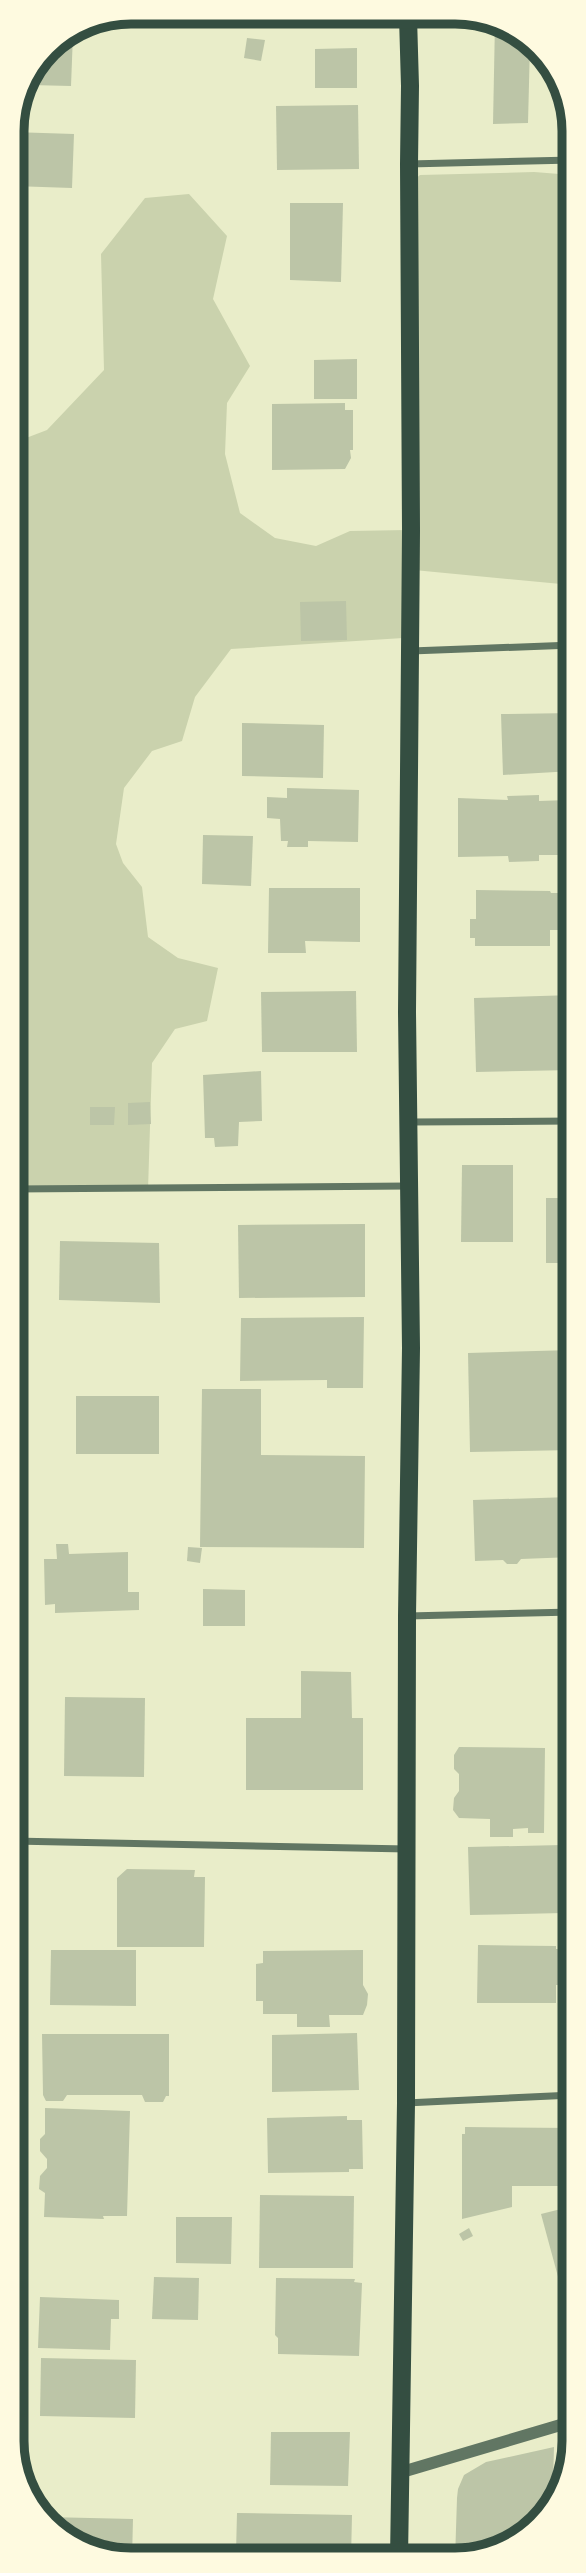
<svg xmlns="http://www.w3.org/2000/svg" width="586" height="2573" viewBox="0 0 586 2573" font-family="'Titillium Web',sans-serif">
<style>
.green{fill:#cad2ad}
.building{fill:#bcc5a7}
.lines{fill:none;stroke-linecap:round;stroke-linejoin:round}
.minor{stroke:#617663;stroke-width:7}
.tertiary{stroke:#617663;stroke-width:12}
.primary{stroke:#344e41;stroke-width:18}
.rim{fill:none;stroke:#344e41;stroke-width:9}
</style>
<rect width="100%" height="100%" fill="#e9edc9"/>
<path class="green" d="M534,172l38,3 1,410 -10,2 -2,-3 -147,-14 -11,68 -172,11 -36,48 -13,44 -30,10 -28,37 -8,56 7,19 19,24 6,50 30,21 40,10 -11,53 -32,8 -23,34 -4,127 -122,1 -13,4v-752l34,-13 57,-60 -3,-116 44,-56 44,-4 38,42 -14,63 37,67 -23,37 -2,51 15,59 35,25 41,8 34,-15 57,-1 7,-350 6,-5z"/>
<g class="building">
<path d="M495,22l35,22 -2,79 -35,1z"/>
<path d="M68,34h5l-2,52 -41,-1 18,-38z"/>
<path d="M247,38l18,2 -4,21 -17,-3z"/>
<path d="M357,48v40h-42v-39z"/>
<path d="M358,105l1,64 -82,1 -1,-64z"/>
<path d="M12,132l62,2 -2,54 -59,-2z"/>
<path d="M290,203h53l-2,79 -51,-2z"/>
<path d="M357,359v40h-43v-39z"/>
<path d="M345,403v7h8v40h-3l1,8 -6,11 -73,1v-66z"/>
<path d="M346,601l1,39 -46,1 -1,-39z"/>
<path d="M573,713v58l-70,4 -2,-61z"/>
<path d="M242,723l82,2 -1,53 -81,-2z"/>
<path d="M287,788l72,2 -1,52 -50,-1v6h-21l1,-6h-7l-1,-22 -13,-1v-21l20,1z"/>
<path d="M539,795v6l29,-1v55h-29v6l-30,1 -1,-6 -50,1v-59l50,2 -1,-4z"/>
<path d="M203,835l50,1 -2,50 -49,-2z"/>
<path d="M269,888h91v54l-55,-1 1,12h-38z"/>
<path d="M476,890l74,1 1,2h12v37h-13v16h-75v-8h-5v-19h6z"/>
<path d="M356,991l1,61h-95l-1,-60z"/>
<path d="M573,995v75l-97,2 -2,-74z"/>
<path d="M261,1071l1,50 -23,1 -1,24 -23,1 -1,-9h-9l-2,-63z"/>
<path d="M150,1102l1,22 -23,1v-22z"/>
<path d="M90,1107h25l-1,18h-24z"/>
<path d="M462,1165h51v77h-52z"/>
<rect x="546" y="1198" width="27" height="65"/>
<path d="M365,1224v73l-126,1 -1,-73z"/>
<path d="M60,1241l99,2 1,60 -101,-3z"/>
<path d="M364,1317l-1,71h-36v-8l-87,1 1,-63z"/>
<path d="M573,1350v100l-103,2 -2,-99z"/>
<path d="M202,1389h59v66l104,1 -1,92 -164,-1z"/>
<rect x="76" y="1396" width="83" height="58"/>
<path d="M571,1497l2,60 -52,2 -4,5h-10l-4,-4 -28,1 -2,-61z"/>
<path d="M56,1544h12l1,10 59,-2v40h11v18l-84,3v-9l-10,1 -1,-46h13z"/>
<path d="M188,1547l14,1 -2,15 -13,-2z"/>
<path d="M203,1589l42,1v36h-42z"/>
<path d="M301,1671l50,1 1,46h11v72h-117v-72h55z"/>
<path d="M65,1697l80,1 -1,79 -80,-1z"/>
<path d="M459,1747l86,1 -1,85h-16v-5l-15,1v8h-23v-18l-31,-1 -6,-8 1,-12 5,-7v-17l-5,-5v-14z"/>
<path d="M562,1845v8h11v53l-10,1v6l-93,2 -2,-68z"/>
<path d="M127,1869l68,1 -1,7h11l-1,70h-87v-69z"/>
<path d="M478,1945l78,1v3h17v27h-5v9h-12v18h-79z"/>
<path d="M51,1950h85v56l-86,-1z"/>
<path d="M363,1950v35l5,9 -1,11 -4,10h-34l1,12h-33v-13h-34v-13h-7v-37l7,-1v-12z"/>
<path d="M357,2033l2,57 -87,2v-57z"/>
<path d="M42,2034h127v62h-3l-3,6h-18l-3,-7h-75l-4,6h-17l-3,-6z"/>
<path d="M45,2108l85,3 -3,105h-24l1,3 -60,-2 1,-24 -6,-4 1,-13 7,-8v-9l-7,-8v-12l5,-5z"/>
<path d="M347,2116v4h15l1,49h-14v3l-81,1 -1,-55z"/>
<path d="M465,2127l108,1v58h-61v21l-50,12v-85h3z"/>
<path d="M260,2195l94,1 -1,72h-94z"/>
<path d="M573,2206v126l-32,-118z"/>
<path d="M176,2217h56l-1,47 -55,-1z"/>
<path d="M469,2228l4,8 -10,5 -4,-7z"/>
<path d="M154,2277l45,1 -1,42 -46,-1z"/>
<path d="M276,2278l79,1 -1,3 8,1 -3,73 -81,-2v-16l-3,-3z"/>
<path d="M40,2297l79,3v19h-8l-1,31 -72,-2z"/>
<path d="M41,2358l95,2 -1,58 -95,-2z"/>
<path d="M271,2432h79l-2,54 -78,-1z"/>
<path d="M554,2447l-1,36h6l-15,37 -74,40h-15l2,-62 1,-9 6,-14 22,-13z"/>
<path d="M237,2513l115,2 -1,44h-79l1,-5 -37,-1z"/>
<path d="M47,2517l86,2 -1,39h-24l-61,-35z"/>
<rect x="150" y="2548" width="46" height="11"/>
</g>
<g class="lines">
<g class="minor">
<path d="M409,164l164,-4"/>
<path d="M411,651l162,-6"/>
<path d="M410,1122l163,-1"/>
<path d="M13,1189l395,-3"/>
<path d="M408,1616l165,-4"/>
<path d="M13,1841l394,8"/>
<path d="M406,2103l167,-8"/>
</g>
<path class="tertiary" d="M402,2472l172,-51"/>
<path class="primary" d="M399,2559l7,-456 1,-487 4,-268 -4,-336 4,-481 -2,-367 1,-78 -2,-69"/>
</g>
<path d="M0 0H586V2573H0ZM131 24H455A107 107 0 0 1 562 131V2441A107 107 0 0 1 455 2548H131A107 107 0 0 1 24 2441V131A107 107 0 0 1 131 24Z" fill="#fefae0" fill-rule="evenodd"/>
<path class="rim" d="M131 24H455A107 107 0 0 1 562 131V2441A107 107 0 0 1 455 2548H131A107 107 0 0 1 24 2441V131A107 107 0 0 1 131 24Z"/>
</svg>
